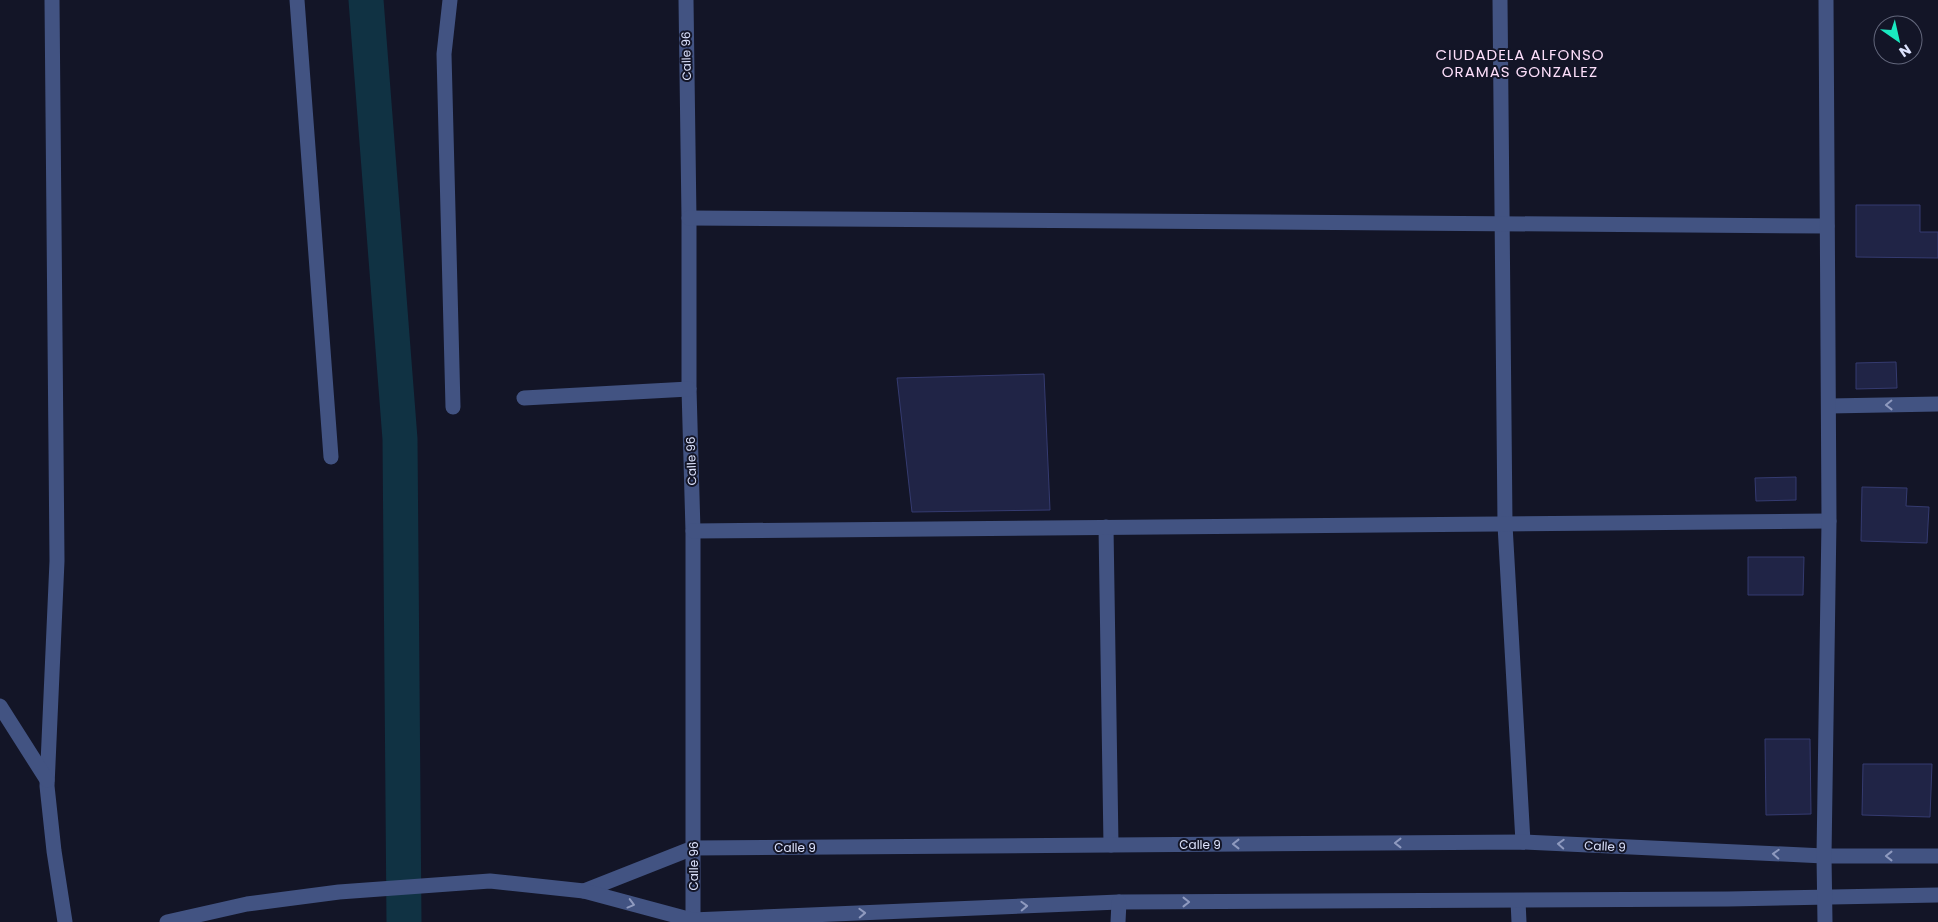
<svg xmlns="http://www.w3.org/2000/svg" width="1938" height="922" viewBox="0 0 1938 922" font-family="Poppins,sans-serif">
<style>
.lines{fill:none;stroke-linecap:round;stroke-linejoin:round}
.canal{stroke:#103243;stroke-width:35}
.building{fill:#202446;stroke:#353b70}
.minor{stroke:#425382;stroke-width:15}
.oneway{stroke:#8f9abf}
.labels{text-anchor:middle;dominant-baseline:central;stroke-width:4;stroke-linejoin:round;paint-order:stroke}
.street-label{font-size:12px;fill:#dce2fc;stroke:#131527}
.quarter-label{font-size:15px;letter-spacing:1px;fill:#fcdefa;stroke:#131527}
</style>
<rect width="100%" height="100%" fill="#131527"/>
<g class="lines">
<path class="canal" d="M366,0l34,439 4,483"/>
</g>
<g class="building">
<path d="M1856,205h64v27h18v26l-82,-1z"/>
<path d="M1896,362l1,26 -41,1v-26z"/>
<path d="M1044,374l6,136 -138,2 -15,-134z"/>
<path d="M1796,477v23l-40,1 -1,-23z"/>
<path d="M1862,487l45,1 -1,18 23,1 -2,36 -66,-2z"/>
<path d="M1748,557h56l-1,38h-55z"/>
<path d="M1765,739h45l1,75 -45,1z"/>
<path d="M1863,764h69l-2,53 -68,-2z"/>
</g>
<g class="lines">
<g class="minor">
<path d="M52,0l5,561 -10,225 7,65 11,71"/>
<path d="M297,0l34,457"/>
<path d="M450,0l-6,54 9,353"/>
<path d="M686,0l3,218v171l4,142v391"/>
<path d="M1500,0l5,525 18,317"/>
<path d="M689,218l1138,8"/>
<path d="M524,398l165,-9"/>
<path d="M1829,406l109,-2"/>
<path d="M1106,527l5,318"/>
<path d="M693,531l1136,-10"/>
<path d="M0,706l47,74"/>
<path d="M584,891l109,-43 830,-6 301,14h114"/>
<path d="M1518,901l1,21"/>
<path d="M167,922l80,-18 92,-12 151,-11 94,10 108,29 427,-18 609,-3 210,-4"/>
<path d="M1118,922l1,-20"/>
<path d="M1825,922l-1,-66 5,-335 -3,-521"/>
</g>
</g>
<defs><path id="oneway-chevron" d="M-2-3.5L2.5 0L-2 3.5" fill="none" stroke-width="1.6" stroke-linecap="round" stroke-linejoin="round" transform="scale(1.25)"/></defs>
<g class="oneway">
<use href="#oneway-chevron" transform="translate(1889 405) rotate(179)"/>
<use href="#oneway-chevron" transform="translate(1398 843) rotate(180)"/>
<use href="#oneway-chevron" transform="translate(1236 844) rotate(180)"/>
<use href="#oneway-chevron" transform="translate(1561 844) rotate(-177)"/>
<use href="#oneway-chevron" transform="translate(1776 854) rotate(-177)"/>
<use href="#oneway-chevron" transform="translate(1889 856) rotate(-180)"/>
<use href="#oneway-chevron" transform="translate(1186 902)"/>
<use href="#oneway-chevron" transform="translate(631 904) rotate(15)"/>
<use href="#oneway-chevron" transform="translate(1024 906) rotate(-2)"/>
<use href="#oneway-chevron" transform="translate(862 913) rotate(-2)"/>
</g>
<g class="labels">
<g class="street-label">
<text transform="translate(686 56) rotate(-91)">Calle 96</text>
<text transform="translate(691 461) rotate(-92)">Calle 96</text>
<text x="1200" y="844">Calle 9</text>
<text transform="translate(1605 846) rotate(3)">Calle 9</text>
<text x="795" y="847">Calle 9</text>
<text transform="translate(693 866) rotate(-90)">Calle 96</text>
</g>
<g class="quarter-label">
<text x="1520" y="54">CIUDADELA ALFONSO<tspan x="1520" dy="17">ORAMAS GONZALEZ</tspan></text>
</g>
</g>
<g transform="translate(1898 40) rotate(146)"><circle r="24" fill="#131527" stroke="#63677c"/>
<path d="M0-4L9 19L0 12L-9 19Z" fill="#1ae9c0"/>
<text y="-8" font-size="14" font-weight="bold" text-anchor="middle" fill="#dce2fc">N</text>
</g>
</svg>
